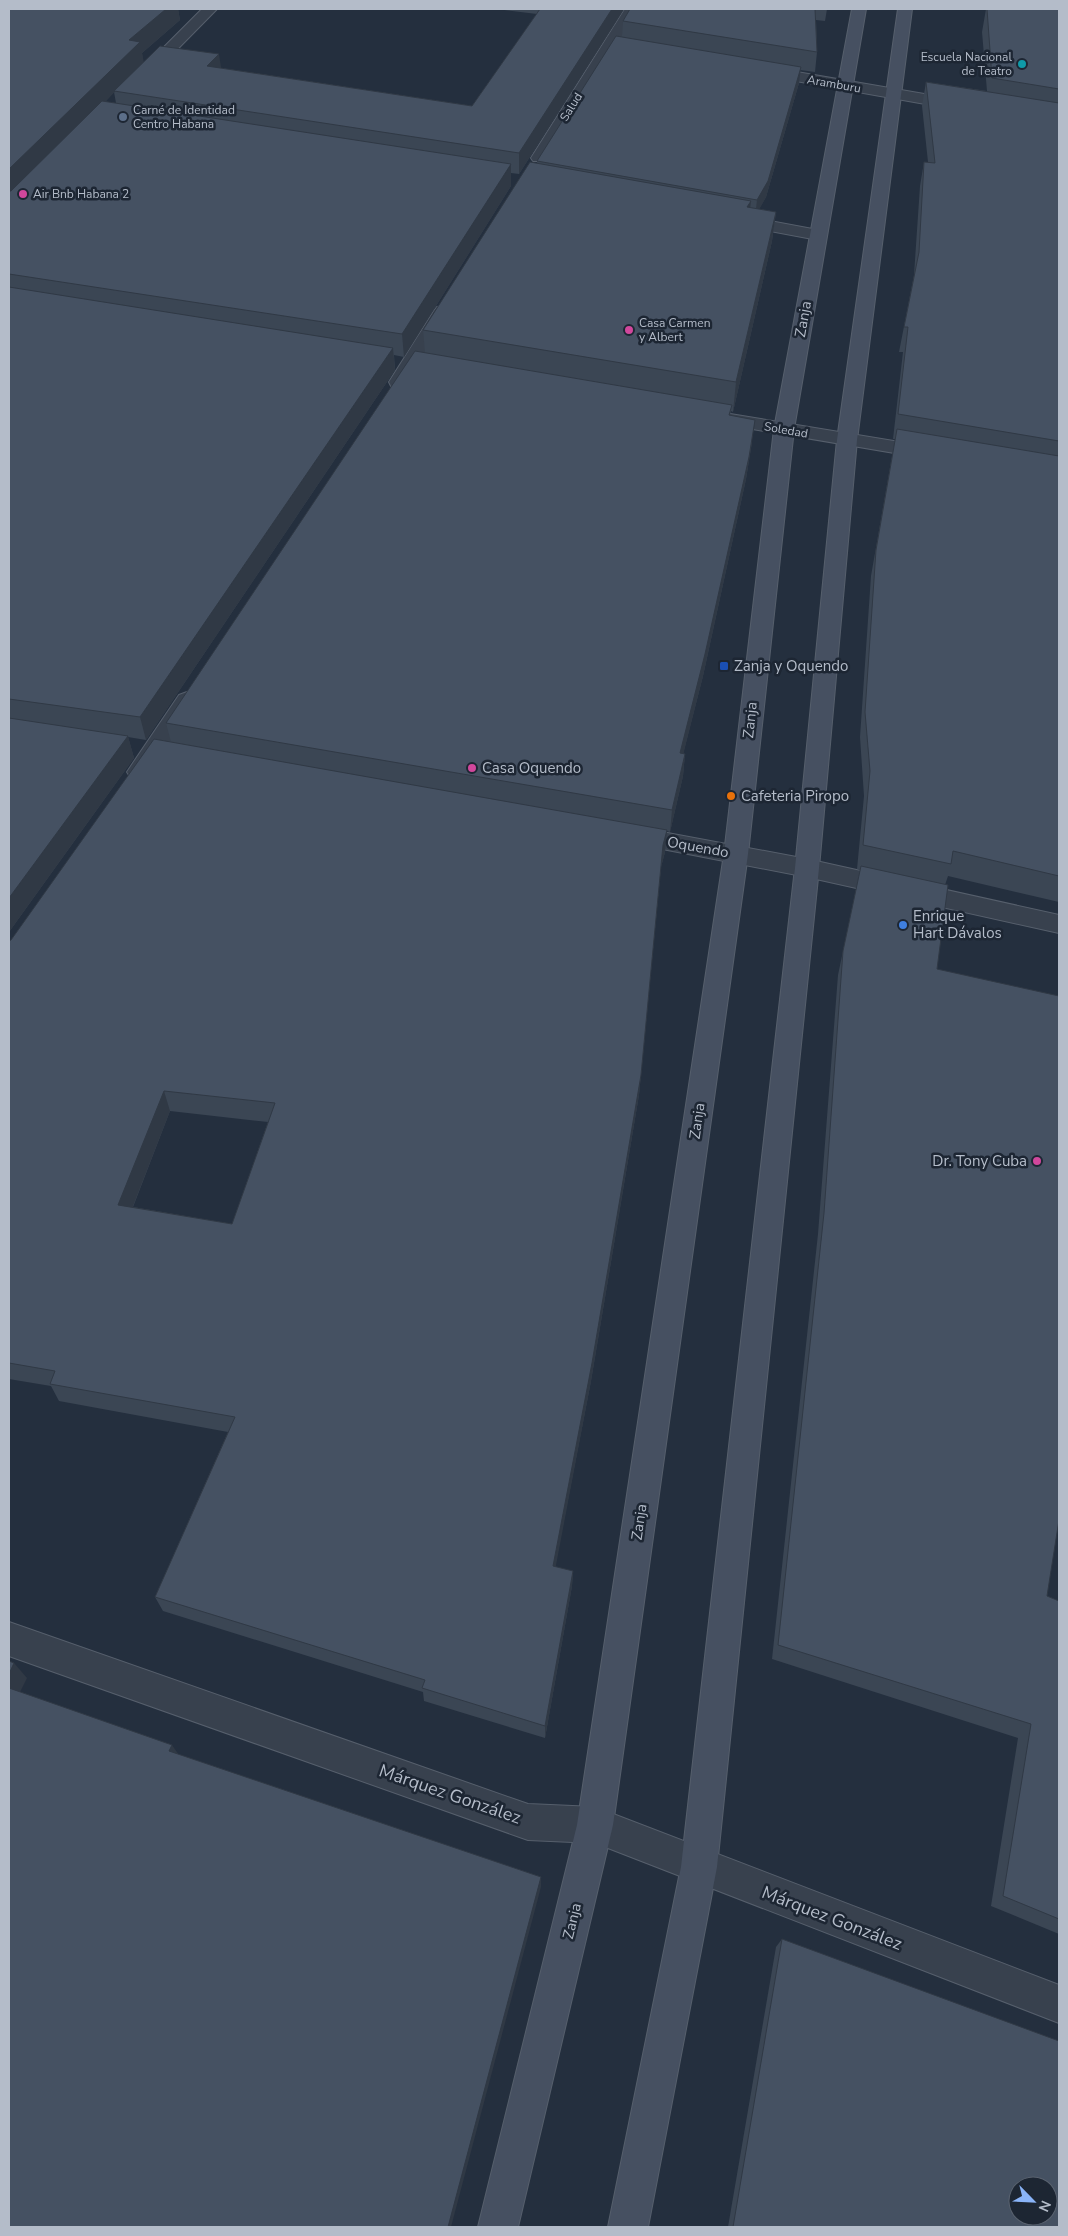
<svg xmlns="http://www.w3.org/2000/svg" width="1068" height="2236" viewBox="0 0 1068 2236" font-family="'Nunito Sans',sans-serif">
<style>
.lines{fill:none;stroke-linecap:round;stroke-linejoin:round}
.street-casing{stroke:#565f6c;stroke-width:2}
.secondary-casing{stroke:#565f6c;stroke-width:2}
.street{fill:#38414e;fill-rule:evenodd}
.secondary{fill:#465061;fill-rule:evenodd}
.wall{fill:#3b4654;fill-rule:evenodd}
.shaded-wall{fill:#303945}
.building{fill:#455162;stroke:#303945;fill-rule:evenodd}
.culture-dot{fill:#0f9aa8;stroke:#1d2633;stroke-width:2}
.service-dot{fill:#5c6f8a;stroke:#1d2633;stroke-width:2}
.hotel-dot{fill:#d1479c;stroke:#1d2633;stroke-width:2}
.transit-dot{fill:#1a4fb4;stroke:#1d2633;stroke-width:2}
.food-dot{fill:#e8710a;stroke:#1d2633;stroke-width:2}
.shop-dot{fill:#3f7fe0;stroke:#1d2633;stroke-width:2}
.labels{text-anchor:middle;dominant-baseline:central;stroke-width:5;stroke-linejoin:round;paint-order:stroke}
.far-poi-label{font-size:12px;fill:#b4bcc9;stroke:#1d2633;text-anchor:start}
.far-street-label{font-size:12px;fill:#b4bcc9;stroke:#1d2633}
.street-label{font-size:15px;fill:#b4bcc9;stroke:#1d2633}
.poi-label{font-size:15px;fill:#b4bcc9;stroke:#1d2633;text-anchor:start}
.near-street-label{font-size:18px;fill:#b4bcc9;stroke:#1d2633}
</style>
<rect width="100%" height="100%" fill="#242f3e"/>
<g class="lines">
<g class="street-casing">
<g id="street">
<path d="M202,9h15l-66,67h-10l-3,-3z"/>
<path d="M625,9h14l-94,152h-12l-2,-3z"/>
<path d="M762,66l197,34 8,5 -8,5 -202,-36 -3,-3 3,-3z"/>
<path d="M738,215l80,15 6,1 3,4 -3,4 -6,1 -86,-16 -2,-4 2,-4z"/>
<path d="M443,306l6,1 3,4 -45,71 -2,4h-14l-2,-4 45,-71 3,-4z"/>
<path d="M718,412l212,35 7,2 3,4 -3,4 -7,2 -219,-37 -3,-4 3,-4z"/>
<path d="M187,692l8,3 3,5 -51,78 -8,2 -8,-2 -4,-6 4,-6 48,-71z"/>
<path d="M630,826l177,33 252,56v18l-252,-56 -186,-36 -3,-6 3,-6z"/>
<path d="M9,1622l519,182 67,3 464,178v38l-464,-180 -67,-3 -519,-184z"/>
</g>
</g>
<g class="secondary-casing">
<g id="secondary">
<path d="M852,9h14l-72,420 -46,425 -135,971 -95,402h-40l99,-402 147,-971 50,-425z"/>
<path d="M898,9h14l-55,431 -38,428 -102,999 -69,360h-40l73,-360 114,-999 42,-428z"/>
</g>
</g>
<use href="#street" class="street"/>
<use href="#secondary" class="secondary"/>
</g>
<g class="wall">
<path d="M9,9h169l2,11 -38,33 1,9 78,6 251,38 65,-92 -40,-5h127l-105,165 -8,-1v13l-107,171 -10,-2 1,15 -249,370 -18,-3 6,21 -125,174zM114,92l2,11 -11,-1z"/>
<path d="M630,9h197l-2,12 -9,-1 1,32 -2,20 -15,-2 -1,13 -33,114 -7,12 17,3 -4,29 -39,171 -2,-1 -1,5 22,26 -6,37 -43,197 -20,78h2l-2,22 -13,56 -3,-1 -2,21 -4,15 -22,228 -48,286 -36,186 18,4 -1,15 -27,152 -121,-37 -1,-9 -260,-81 -8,-14 73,-165 -169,-31 -8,-15 -42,-7v-438l2,-1 160,-198 -5,-19 259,-370 -2,-23 114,-167v-2l85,-124 1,-16zM170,1111l98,11 -36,102 -99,-17z"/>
<path d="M986,9h73v893l-111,-26 -3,9 -8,84 110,627 12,5v333l-68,-28 27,-168 -246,-79 46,-425 20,-259 22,-105 -3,-1 7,-73 -4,-59 11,-161 24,-137h-2l10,-87h-4l15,-77 6,-89 4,-24h4l-6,-56 4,-24 61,9 -5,-59z"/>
<path d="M782,1939l277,288h-331l48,-280z"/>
</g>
<g class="shaded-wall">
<path d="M166,9h12l2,11 -38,33 2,10 -135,134v-28l120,-129z"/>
<path d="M612,9h12l-105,165v-21z"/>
<path d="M219,54l3,20 -15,-8z"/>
<path d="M801,67l-2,16 -33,114 -11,20 2,-17z"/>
<path d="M511,164v22l-107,171 -2,-23z"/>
<path d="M751,201l-3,28 -1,-22z"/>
<path d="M776,212l-4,29 -39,171 3,-30z"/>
<path d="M393,348l2,22 -249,370 -6,-23z"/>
<path d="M755,420l-9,59 -43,197 -25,99 2,-22z"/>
<path d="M128,736l6,22 -125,174v-34z"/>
<path d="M685,754l-2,22 -13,56 2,-22z"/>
<path d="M667,830l-2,22 -4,15 -22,228 -48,286 -38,200v-15l110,-721z"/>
<path d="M164,1091l6,20 -44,113 -8,-19z"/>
<path d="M573,1571l-1,15 -27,152v-12z"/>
<path d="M14,1663l13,15 -11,22 -7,-8v-18z"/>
<path d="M172,1745l9,13 -12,-7z"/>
<path d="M541,1877v10l-90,340h-3z"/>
</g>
<g class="building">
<path d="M9,9h157l-37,31 11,2 -131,127z"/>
<path d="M540,9h72l-93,144 -405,-62 46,-45 59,8 -12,12 265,40z"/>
<path d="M630,9h185l2,43 -194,-31z"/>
<path d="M987,9h72v80l-67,-11z"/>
<path d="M616,36l185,31 -33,114 -11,19 -220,-39z"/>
<path d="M926,82l133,21v338l-161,-27 10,-87h-4l15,-75 5,-90 11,1z"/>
<path d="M102,101l409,63 -109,170 -393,-60v-83h2z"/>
<path d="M530,162l221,39 -4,6 29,5 -40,170 -313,-52z"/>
<path d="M9,287l384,61 -253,369 -131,-18z"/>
<path d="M415,351l317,54 -3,10 26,5 -6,37 -44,197 -25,99 5,1 -13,56 -506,-87z"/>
<path d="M897,429l162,27v420l-106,-25 -2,13 -88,-19 7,-74 -5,-59 11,-162z"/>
<path d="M9,718l119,18 -119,162z"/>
<path d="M154,739l513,91 -4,15 -22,230 -49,288 -39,203 20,5 -28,155 -123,-38 3,-8 -270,-83 80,-180 -185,-33 5,-13 -46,-8v-422l2,-1zM164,1091l111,12 -43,121 -114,-19z"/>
<path d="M861,866l87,19 -11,84 122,27v524l-12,76 12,5v318l-56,-23 28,-172 -253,-79 46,-432 19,-262z"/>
<path d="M9,1661l5,2 -5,11z"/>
<path d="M9,1688l163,57 -3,6 372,126 -93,350h-439z"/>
<path d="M782,1939l277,102v186h-326zM1018,2186h30v30h-30z"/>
</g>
<circle class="culture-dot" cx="1022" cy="64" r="5"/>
<circle class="service-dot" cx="123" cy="117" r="5"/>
<g class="hotel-dot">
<circle cx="23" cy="194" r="5"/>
<circle cx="629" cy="330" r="5"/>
<circle cx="472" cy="768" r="5"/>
<circle cx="1037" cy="1161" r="5"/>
</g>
<rect class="transit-dot" x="719" y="661" width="10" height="10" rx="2.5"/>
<circle class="food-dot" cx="731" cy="796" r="5"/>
<circle class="shop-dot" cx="903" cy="925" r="5"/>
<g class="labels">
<g class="far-poi-label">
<text x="1012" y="57" text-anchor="end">Escuela Nacional<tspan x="1012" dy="14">de Teatro</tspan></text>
<text x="133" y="110">Carné de Identidad<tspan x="133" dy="14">Centro Habana</tspan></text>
<text x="33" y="194">Air Bnb Habana 2</text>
<text x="639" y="323">Casa Carmen<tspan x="639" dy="14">y Albert</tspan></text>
</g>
<g class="far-street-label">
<text transform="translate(834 84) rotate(10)">Aramburu</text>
<text transform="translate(571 107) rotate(-58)">Salud</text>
<text transform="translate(786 430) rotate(10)">Soledad</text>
</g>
<g class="street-label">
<text transform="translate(803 319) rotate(-80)">Zanja</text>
<text transform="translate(750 720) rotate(-84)">Zanja</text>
<text transform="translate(698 847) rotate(10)">Oquendo</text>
<text transform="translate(697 1121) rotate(-82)">Zanja</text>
<text transform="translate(639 1522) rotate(-82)">Zanja</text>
<text transform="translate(572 1921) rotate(-76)">Zanja</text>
</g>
<g class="poi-label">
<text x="734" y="666">Zanja y Oquendo</text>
<text x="482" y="768">Casa Oquendo</text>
<text x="741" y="796">Cafeteria Piropo</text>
<text x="913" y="916">Enrique<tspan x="913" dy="17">Hart Dávalos</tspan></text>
<text x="1027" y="1161" text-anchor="end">Dr. Tony Cuba</text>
</g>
<g class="near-street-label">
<text transform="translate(450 1794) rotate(19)">Márquez González</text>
<text transform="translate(832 1918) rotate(21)">Márquez González</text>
</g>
</g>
<rect width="1068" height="2236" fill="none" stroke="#b4bcc9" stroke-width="20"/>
<g transform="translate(1033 2201) rotate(114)"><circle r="24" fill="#1d2633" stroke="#59626f"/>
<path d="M0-4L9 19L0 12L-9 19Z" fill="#8ab4f8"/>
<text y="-8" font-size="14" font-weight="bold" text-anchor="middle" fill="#b4bcc9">N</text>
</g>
</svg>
